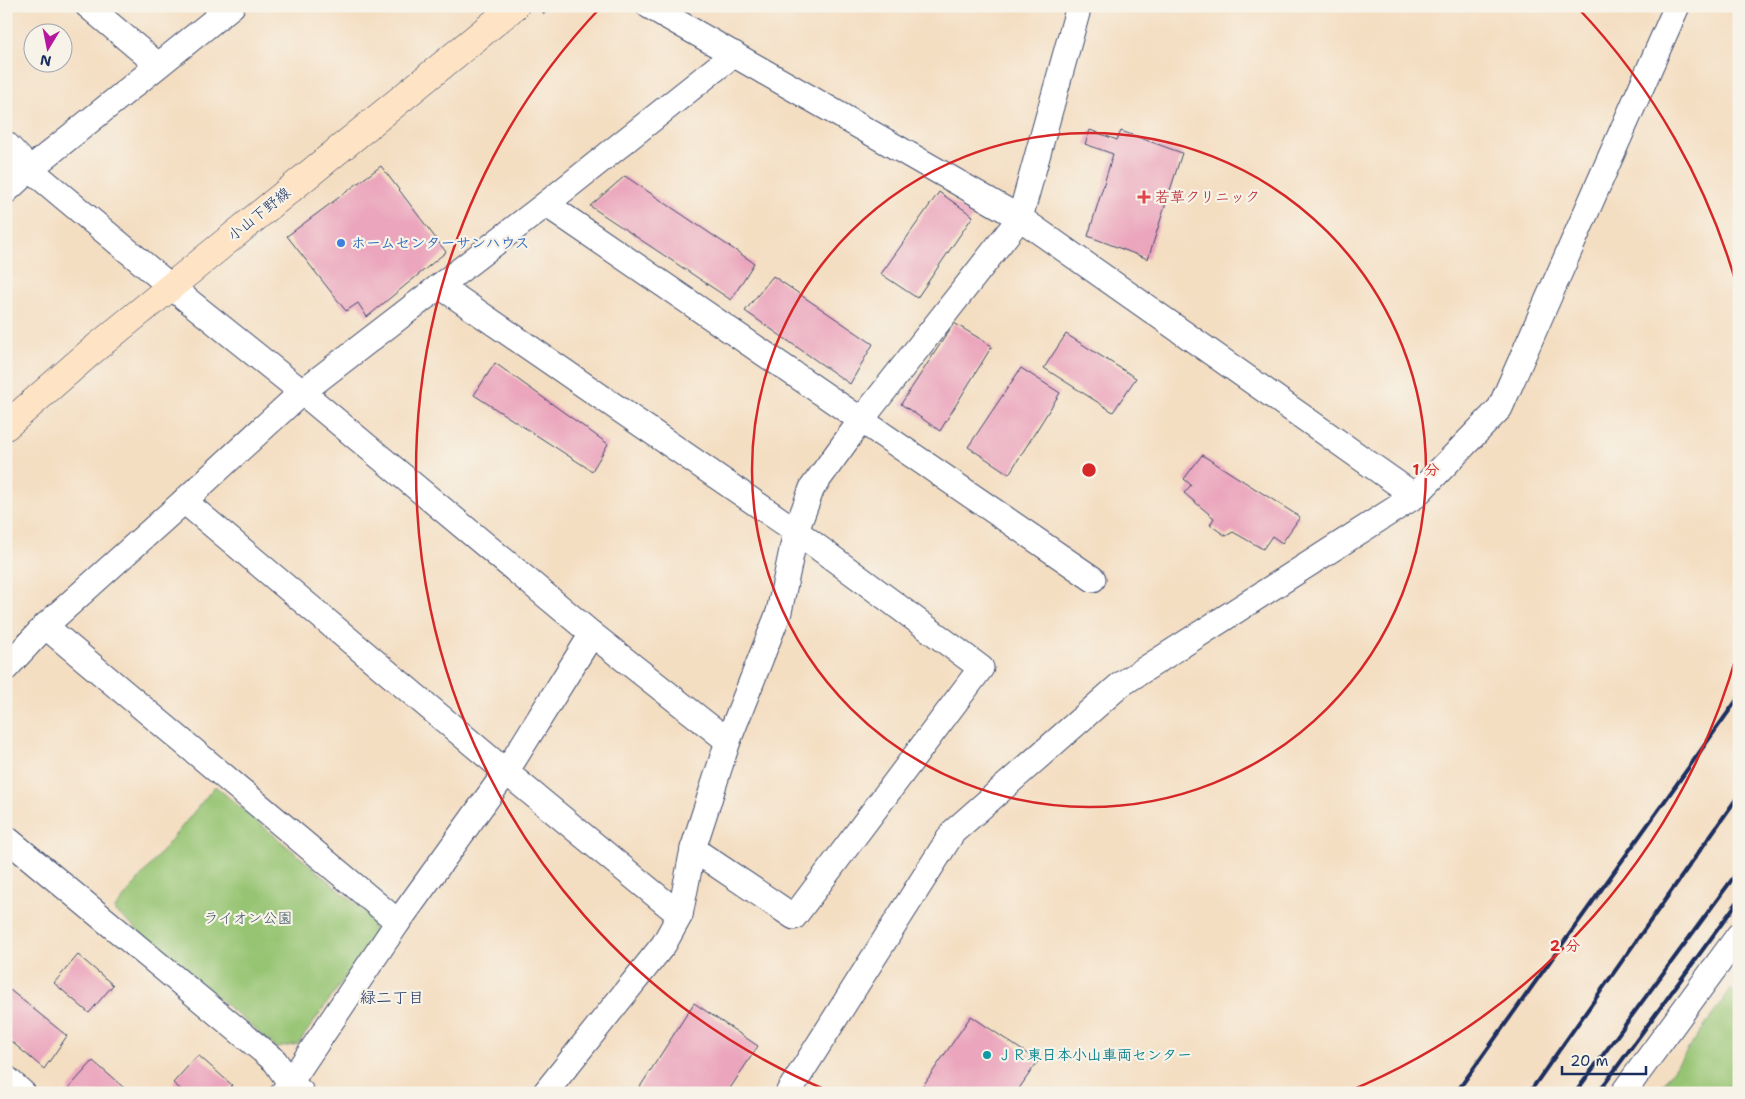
<svg xmlns="http://www.w3.org/2000/svg" width="1745" height="1099" viewBox="0 0 1745 1099" font-family="'Shantell Sans','Klee One',sans-serif">
<style>
.green{fill:#96c472;stroke:#587a68}
.building{fill:#eba6bd}
.lines{fill:none;stroke-linecap:round;stroke-linejoin:round}
.minor-casing{stroke:#3c496d;stroke-width:27}
.secondary-casing{stroke:#3c496d;stroke-width:29}
.path{stroke:#3c496d;stroke-width:3;stroke-dasharray:4 4;stroke-linecap:butt}
.minor{stroke:#fff;stroke-width:25}
.secondary{stroke:#fee4c5;stroke-width:28}
.rail{stroke:#1b2f5e;stroke-width:4}
.ring{fill:none;stroke:#d62828;stroke-width:2.5}
.health-dot{fill:#e0444e;stroke:#f7f3e8;stroke-width:2}
.shop-dot{fill:#3f7fe0;stroke:#f7f3e8;stroke-width:2}
.culture-dot{fill:#0f9aa8;stroke:#f7f3e8;stroke-width:2}
.labels{text-anchor:middle;dominant-baseline:central;stroke-width:4.5;stroke-linejoin:round;paint-order:stroke}
.health-label{font-size:15px;font-weight:bold;fill:#be3a42;stroke:#f7f3e8;text-anchor:start}
.street-label{font-size:15px;fill:#1b2f5e;stroke:#f7f3e8}
.shop-label{font-size:15px;font-weight:bold;fill:#366cbe;stroke:#f7f3e8;text-anchor:start}
.park-label{font-size:15px;fill:#3a5463;stroke:#f7f3e8}
.culture-label{font-size:15px;font-weight:bold;fill:#0d838f;stroke:#f7f3e8;text-anchor:start}
.neighbourhood-label{font-size:16px;fill:#1b2f5e;stroke:#f7f3e8}
.centre{fill:#d62828;stroke:#f7f3e8;stroke-width:2.5}
.ring-label{font-size:15px;text-anchor:middle;font-weight:bold;fill:#d62828;stroke:#f7f3e8;stroke-width:4.5;stroke-linejoin:round;paint-order:stroke}
</style>
<rect width="100%" height="100%" fill="#f7f3e8"/>
<filter id="ink" filterUnits="userSpaceOnUse"><feTurbulence type="fractalNoise" baseFrequency=".02" numOctaves="2"/><feDisplacementMap in="SourceGraphic" scale="10" xChannelSelector="R" yChannelSelector="G"/><feConvolveMatrix kernelMatrix="1 2 1 2 8 2 1 2 1" color-interpolation-filters="sRGB"/></filter>
<filter id="wash" filterUnits="userSpaceOnUse"><feTurbulence type="fractalNoise" baseFrequency=".0096" numOctaves="4" result="noise"/><feDisplacementMap in="SourceGraphic" scale="20" xChannelSelector="R" yChannelSelector="G"/><feGaussianBlur stdDeviation="1.12" result="paint"/><feColorMatrix in="noise" values="0 0 0 0 0 0 0 0 0 0 0 0 0 0 0 0 0 1.4 0 .05"/><feComposite in="paint" operator="in"/></filter>
<g filter="url(#wash)">
<rect width="100%" height="100%" fill="#f4dec2"/>
<g class="green">
<path d="M215,786l155,130 5,19 -77,109 -21,4 -163,-138z"/>
<path d="M1731,989l8,7v97h-82z"/>
</g>
<g id="blocks">
<g class="building">
<path d="M1090,130l27,10 4,-9 61,22 -34,106 -60,-23 25,-82 -28,-10z"/>
<path d="M381,166l65,86 -79,65 -9,-14 -12,8 -59,-75z"/>
<path d="M625,176l129,87 -23,37 -141,-94z"/>
<path d="M939,192l34,24 -56,82 -36,-24z"/>
<path d="M773,276l100,68 -23,40 -105,-73z"/>
<path d="M954,323l38,23 -52,85 -39,-27z"/>
<path d="M1066,334l70,44 -23,34 -69,-44z"/>
<path d="M495,363l113,81 -16,27 -118,-76z"/>
<path d="M1021,368l39,25 -51,81 -41,-27z"/>
<path d="M1202,455l98,62 -18,26 -10,-7 -9,13 -30,-17 -7,4 -16,-11 4,-7 -30,-25 7,-8 -7,-6z"/>
<path d="M78,955l35,30 -24,28 -35,-30z"/>
<path d="M10,990l57,46 -23,33 -38,-32v-43z"/>
<path d="M694,1003l64,43 -31,47h-91z"/>
<path d="M971,1016l67,45 -22,32h-98z"/>
<path d="M198,1055l34,30 -6,8h-41l-12,-10z"/>
<path d="M93,1061l37,32h-59l-4,-3z"/>
</g>
</g>
</g>
<g filter="url(#ink)">
<use href="#blocks" fill-opacity="0" stroke="#3c496d" stroke-width="1"/>
<g class="lines">
<g class="minor-casing">
<g id="minor">
<path d="M88,6l70,59"/>
<path d="M649,6l371,212 395,278"/>
<path d="M6,144l24,25 140,117 132,106 290,242 136,107"/>
<path d="M6,191l24,-22 202,-163"/>
<path d="M546,204l547,375"/>
<path d="M440,286l356,245 185,137 -187,249 -101,-68"/>
<path d="M184,501l322,271 174,143"/>
<path d="M45,626l353,296"/>
<path d="M6,668l39,-42 139,-125 118,-109 244,-188 188,-150"/>
<path d="M6,838l269,223 15,22 11,9"/>
<path d="M6,1078l17,15"/>
<path d="M283,1093l115,-171 108,-150 86,-138"/>
<path d="M545,1093l119,-149 16,-29 13,-66 35,-108 51,-129 17,-81 16,-43 50,-69 158,-201 59,-212"/>
<path d="M788,1093l165,-261 167,-147 295,-189 85,-88 177,-402"/>
<path d="M1623,1093l116,-158"/>
</g>
</g>
<g class="secondary-casing">
<path id="secondary" d="M6,426l81,-71 428,-349"/>
</g>
<path class="path" d="M543,13l8,-7"/>
<use href="#minor" class="minor"/>
<use href="#secondary" class="secondary"/>
<g class="rail">
<path d="M1456,1093l283,-396"/>
<path d="M1529,1093l210,-298"/>
<path d="M1575,1093l164,-223"/>
<path d="M1598,1093l141,-193"/>
</g>
</g>
</g>
<g class="ring">
<circle cx="1089" cy="470" r="337"/>
<path d="M1738 650A673 673 0 0 1 1347 1092M831 1092A673 673 0 0 1 601 7M1577 7A673 673 0 0 1 1738 290"/>
</g>
<path class="health-dot" d="M1141.5 189.5h5v5h5v5h-5v5h-5v-5h-5v-5h5z"/>
<circle class="shop-dot" cx="341" cy="243" r="5"/>
<circle class="culture-dot" cx="987" cy="1055" r="5"/>
<g class="labels">
<g class="health-label">
<text x="1155" y="197">若草クリニック</text>
</g>
<g class="street-label">
<text transform="translate(259 214) rotate(-39)">小山下野線</text>
</g>
<g class="shop-label">
<text x="351" y="243">ホームセンターサンハウス</text>
</g>
<g class="park-label">
<text x="248" y="918">ライオン公園</text>
</g>
<g class="culture-label">
<text x="997" y="1055">ＪＲ東日本小山車両センター</text>
</g>
<g class="neighbourhood-label">
<text x="392" y="997">緑二丁目</text>
</g>
</g>
<circle cx="1089" cy="470" r="8" class="centre"/>
<g class="ring-label">
<text x="1426" y="475">1 分</text>
<text x="1565" y="951">2 分</text>
</g>
<rect width="1745" height="1099" fill="none" stroke="#f7f3e8" stroke-width="25"/>
<g transform="translate(48 48) rotate(190)"><circle r="24" fill="#f7f3e8" stroke="#9fa5b1"/>
<path d="M0-4L9 19L0 12L-9 19Z" fill="#b5179e"/>
<text y="-8" font-size="14" font-weight="bold" text-anchor="middle" fill="#1b2f5e">N</text>
</g>
<path d="M1562 1066v8h84v-8" fill="none" stroke="#1b2f5e" stroke-width="2.5"/>
<text x="1570" y="1066" font-size="15" fill="#1b2f5e" stroke="#f7f3e8" stroke-width="4" paint-order="stroke">20 m</text>
</svg>
